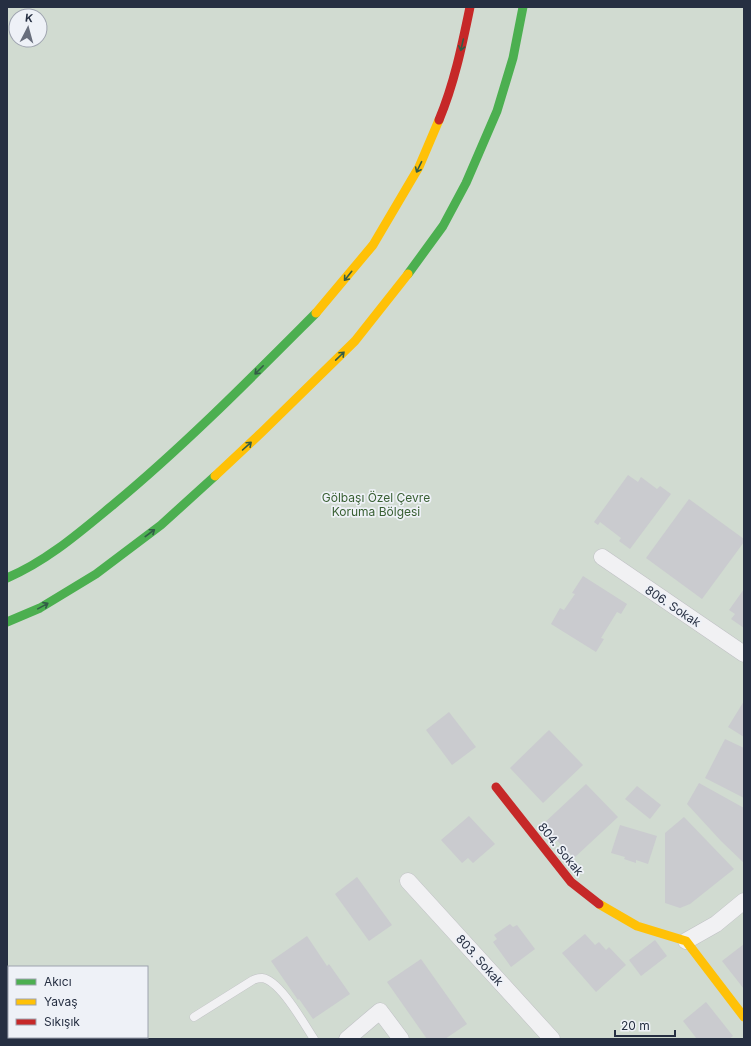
<svg xmlns="http://www.w3.org/2000/svg" width="751" height="1046" viewBox="0 0 751 1046" font-family="Inter,sans-serif">
<style>
.green{fill:#d1dbd1;fill-rule:evenodd}
.building{fill:#cacbcf}
.lines{fill:none;stroke-linecap:round;stroke-linejoin:round}
.lane-casing{stroke:#c0c1c5;stroke-width:9}
.street-casing{stroke:#c0c1c5;stroke-width:17}
.lane{stroke:#f1f1f3;stroke-width:8}
.street{stroke:#f1f1f3;stroke-width:16}
.fast{stroke:#4caf50;stroke-width:9}
.slow{stroke:#ffc107;stroke-width:9}
.jam{stroke:#c62828;stroke-width:9}
.oneway{stroke:#335c47}
.labels{text-anchor:middle;dominant-baseline:central;stroke-width:3.5;stroke-linejoin:round;paint-order:stroke}
.park-label{font-size:12px;fill:#385f32;stroke:#eef1f7}
.street-label{font-size:12px;fill:#262f42;stroke:#eef1f7}
</style>
<rect width="100%" height="100%" fill="#e2e3e7"/>
<path class="green" d="M7,7h737v1032h-737zM16,16h24v24h-24zM9,967h138v70h-138z"/>
<g class="building">
<path d="M628,475l10,7 3,-5 16,12 3,-3 11,8 -41,55 -11,-8 2,-3 -21,-16 -2,3 -4,-3z"/>
<path d="M689,499l55,40v3l-42,57 -56,-41z"/>
<path d="M583,576l44,28 -6,10 -4,-2 -16,26 3,1 -8,13 -45,-28 9,-16 4,2 11,-16 -3,-1z"/>
<path d="M744,589v39l-13,-9 4,-5 -6,-4z"/>
<path d="M744,701v36l-16,-10z"/>
<path d="M449,712l27,35 -24,18 -26,-35z"/>
<path d="M549,730l34,35 -40,38 -33,-35z"/>
<path d="M725,739l19,9v50l-39,-20z"/>
<path d="M699,783l45,25v55l-23,-22 -34,-37z"/>
<path d="M586,784l32,33 -44,41 -32,-33z"/>
<path d="M637,786l24,19 -11,14 -25,-20z"/>
<path d="M469,816l26,28 -22,19 -5,-5 -6,5 -21,-23z"/>
<path d="M684,817l50,52 -44,35 -10,4 -15,-5v-70z"/>
<path d="M620,825l37,11 -9,28 -12,-4v3l-12,-4 1,-2 -14,-4z"/>
<path d="M357,877l35,48 -23,16 -34,-47z"/>
<path d="M510,924l3,3 4,-2 18,24 -24,18 -18,-25 4,-3 -3,-4z"/>
<path d="M585,934l10,11 4,-3 7,8 3,-3 17,18 -30,27 -34,-39z"/>
<path d="M307,936l20,30 2,-2 21,30 -37,25 -14,-20 -1,1 -27,-39z"/>
<path d="M655,940l12,16 -26,20 -12,-16z"/>
<path d="M744,944v45l-22,-28z"/>
<path d="M421,959l46,65 -22,15h-18l-40,-57z"/>
<path d="M706,1002l27,34 -4,3h-32l-14,-18z"/>
</g>
<g class="lines">
<g class="lane-casing">
<path id="lane" d="M194,1017l59,-37c2,-1 6,-2 9,-2 18,2 42,46 52,61"/>
</g>
<g class="street-casing">
<g id="street">
<path d="M602,557l142,97"/>
<path d="M408,881l144,158"/>
<path d="M686,941l30,-17 28,-23"/>
<path d="M347,1039l33,-28 21,28"/>
</g>
</g>
<use href="#lane" class="lane"/>
<use href="#street" class="street"/>
<g class="fast">
<path d="M408,274l35,-48 23,-43 31,-72 16,-53 10,-51"/>
<path d="M7,578c40,-17 73,-46 107,-74 71,-59 136,-125 202,-191"/>
<path d="M7,622l33,-14 56,-34 65,-49 54,-49"/>
</g>
<g class="slow">
<path d="M316,313l57,-68 46,-78 20,-47"/>
<path d="M215,476l47,-44 93,-91 53,-67"/>
<path d="M599,904l38,22 49,15 58,76"/>
</g>
<g class="jam">
<path d="M439,120c15,-36 23,-74 31,-113"/>
<path d="M496,787l75,95 28,22"/>
</g>
</g>
<defs><path id="oneway-shaft" d="M-6 0H5M1.5-3L5.5 0L1.5 3" fill="none" stroke-width="1.6" stroke-linecap="round" stroke-linejoin="round"/></defs>
<g class="oneway">
<use href="#oneway-shaft" transform="translate(462 45) rotate(103)"/>
<use href="#oneway-shaft" transform="translate(419 167) rotate(116)"/>
<use href="#oneway-shaft" transform="translate(348 276) rotate(129)"/>
<use href="#oneway-shaft" transform="translate(340 356) rotate(-44)"/>
<use href="#oneway-shaft" transform="translate(259 370) rotate(135)"/>
<use href="#oneway-shaft" transform="translate(247 446) rotate(-42)"/>
<use href="#oneway-shaft" transform="translate(150 533) rotate(-37)"/>
<use href="#oneway-shaft" transform="translate(43 606) rotate(-29)"/>
</g>
<g class="labels">
<g class="park-label">
<text x="376" y="497">Gölbaşı Özel Çevre<tspan x="376" dy="14">Koruma Bölgesi</tspan></text>
</g>
<g class="street-label">
<text transform="translate(673 606) rotate(34)">806. Sokak</text>
<text transform="translate(561 849) rotate(51)">804. Sokak</text>
<text transform="translate(480 960) rotate(48)">803. Sokak</text>
</g>
</g>
<rect width="751" height="1046" fill="none" stroke="#262f42" stroke-width="16"/>
<rect x="8" y="966" width="140" height="72" fill="#eef1f7" stroke="#9ea3af"/>
<rect x="16" y="979" width="20" height="6" fill="#4caf50" stroke="#9ea3af"/>
<text x="44" y="986" font-size="12" fill="#262f42">Akıcı</text>
<rect x="16" y="999" width="20" height="6" fill="#ffc107" stroke="#9ea3af"/>
<text x="44" y="1006" font-size="12" fill="#262f42">Yavaş</text>
<rect x="16" y="1019" width="20" height="6" fill="#c62828" stroke="#9ea3af"/>
<text x="44" y="1026" font-size="12" fill="#262f42">Sıkışık</text>
<g transform="translate(28 28) rotate(6)"><circle r="19" fill="#eef1f7" stroke="#9ea3af"/>
<path d="M0-3L7 15L0 10L-7 15Z" fill="#686e7c"/>
<text y="-6" font-size="11" font-weight="bold" text-anchor="middle" fill="#262f42">K</text>
</g>
<path d="M615 1030v6h60v-6" fill="none" stroke="#262f42" stroke-width="2"/>
<text x="621" y="1030" font-size="12" fill="#262f42" stroke="#eef1f7" stroke-width="3" paint-order="stroke">20 m</text>
</svg>
